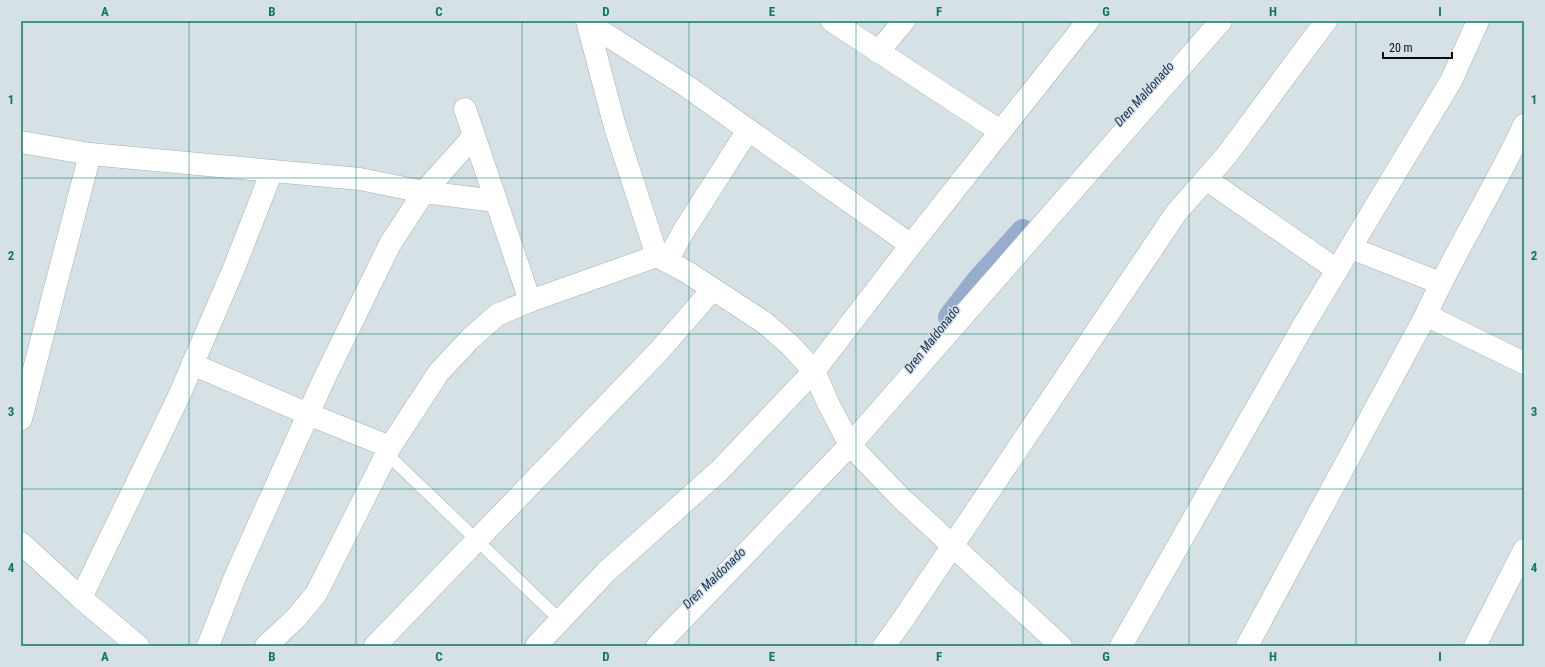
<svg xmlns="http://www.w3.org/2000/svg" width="1545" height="667" viewBox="0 0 1545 667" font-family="'Roboto Condensed',sans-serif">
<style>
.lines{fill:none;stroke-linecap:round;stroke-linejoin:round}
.canal{stroke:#98acce;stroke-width:24}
.service-casing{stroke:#a4b0b2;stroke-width:13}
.minor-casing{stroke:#a4b0b2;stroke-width:23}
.service{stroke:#fff;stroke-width:12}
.minor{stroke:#fff;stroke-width:22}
.grid{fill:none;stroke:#0f766e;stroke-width:1;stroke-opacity:0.55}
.labels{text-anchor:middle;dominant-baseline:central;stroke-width:3;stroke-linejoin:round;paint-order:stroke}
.water-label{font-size:13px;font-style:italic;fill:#17305b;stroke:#d5e1e4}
.neatline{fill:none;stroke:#0f766e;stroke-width:1.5}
.grid-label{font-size:13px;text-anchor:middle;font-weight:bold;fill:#0f766e}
</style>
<rect width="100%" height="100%" fill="#d5e1e4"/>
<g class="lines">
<path class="canal" d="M950,317l27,-35 46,-51"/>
<g class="service-casing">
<path id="service" d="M387,454l173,166"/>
</g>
<g class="minor-casing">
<g id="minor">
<path d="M587,21l28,106 42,129 30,16 78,51 25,22 24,26 14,32 22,42 50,52 161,149"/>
<path d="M832,21l168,110"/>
<path d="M588,23l97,62 226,160"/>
<path d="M878,52l26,-31"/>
<path d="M465,109l65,192"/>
<path d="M21,142l69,12 270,25 64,13 71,9"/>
<path d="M1206,179l131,91"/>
<path d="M1351,248l89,35"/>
<path d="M667,261l16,-29 65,-102"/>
<path d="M1426,315l98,48"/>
<path d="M192,364l116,50 82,33"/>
<path d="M21,419l69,-265"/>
<path d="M21,543l60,55 57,48"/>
<path d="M81,598l98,-202 55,-128 38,-97"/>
<path d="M208,646l27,-69 89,-198 66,-135 34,-52 49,-55"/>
<path d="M266,646l30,-28 20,-24 74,-147 49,-75 32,-34 26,-23 33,-14 127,-45"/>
<path d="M375,646l283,-294 54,-62"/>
<path d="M536,646l71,-75 112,-100 95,-100 97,-126 177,-224"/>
<path d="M657,646l193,-201 371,-424"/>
<path d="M884,646l20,-28 272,-405 50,-57 100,-135"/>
<path d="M1121,646l181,-318 149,-247 27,-60"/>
<path d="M1247,646l179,-331c29,-65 68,-125 98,-190"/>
<path d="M1475,646l49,-96"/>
</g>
</g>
<use href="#service" class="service"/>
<use href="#minor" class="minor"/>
</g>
<path class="grid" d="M189,21v625M356,21v625M522,21v625M689,21v625M856,21v625M1023,21v625M1189,21v625M1356,21v625M21,178h1503M21,334h1503M21,489h1503"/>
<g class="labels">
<g class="water-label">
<text transform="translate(1144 94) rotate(-48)">Dren Maldonado</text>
<text transform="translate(932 339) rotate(-52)">Dren Maldonado</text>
<text transform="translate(714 578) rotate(-44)">Dren Maldonado</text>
</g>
</g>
<rect width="1545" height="667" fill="none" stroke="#d5e1e4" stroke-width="44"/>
<path d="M1383 52v6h69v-6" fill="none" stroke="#080c0d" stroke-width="2"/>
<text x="1389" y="52" font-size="12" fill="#080c0d" stroke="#d5e1e4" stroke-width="3" paint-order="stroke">20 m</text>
<rect x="22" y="22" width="1501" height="623" class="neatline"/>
<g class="grid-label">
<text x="105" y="16">A</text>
<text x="272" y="16">B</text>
<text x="439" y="16">C</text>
<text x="606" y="16">D</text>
<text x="772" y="16">E</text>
<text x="939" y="16">F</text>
<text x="1106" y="16">G</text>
<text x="1273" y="16">H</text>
<text x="1440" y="16">I</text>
<text x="11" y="104">1</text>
<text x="1534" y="104">1</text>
<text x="11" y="260">2</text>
<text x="1534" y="260">2</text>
<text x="11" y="416">3</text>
<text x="1534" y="416">3</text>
<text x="11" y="572">4</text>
<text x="1534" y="572">4</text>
<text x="105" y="661">A</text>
<text x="272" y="661">B</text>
<text x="439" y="661">C</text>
<text x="606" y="661">D</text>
<text x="772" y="661">E</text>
<text x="939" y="661">F</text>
<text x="1106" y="661">G</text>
<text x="1273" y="661">H</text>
<text x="1440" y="661">I</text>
</g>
</svg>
